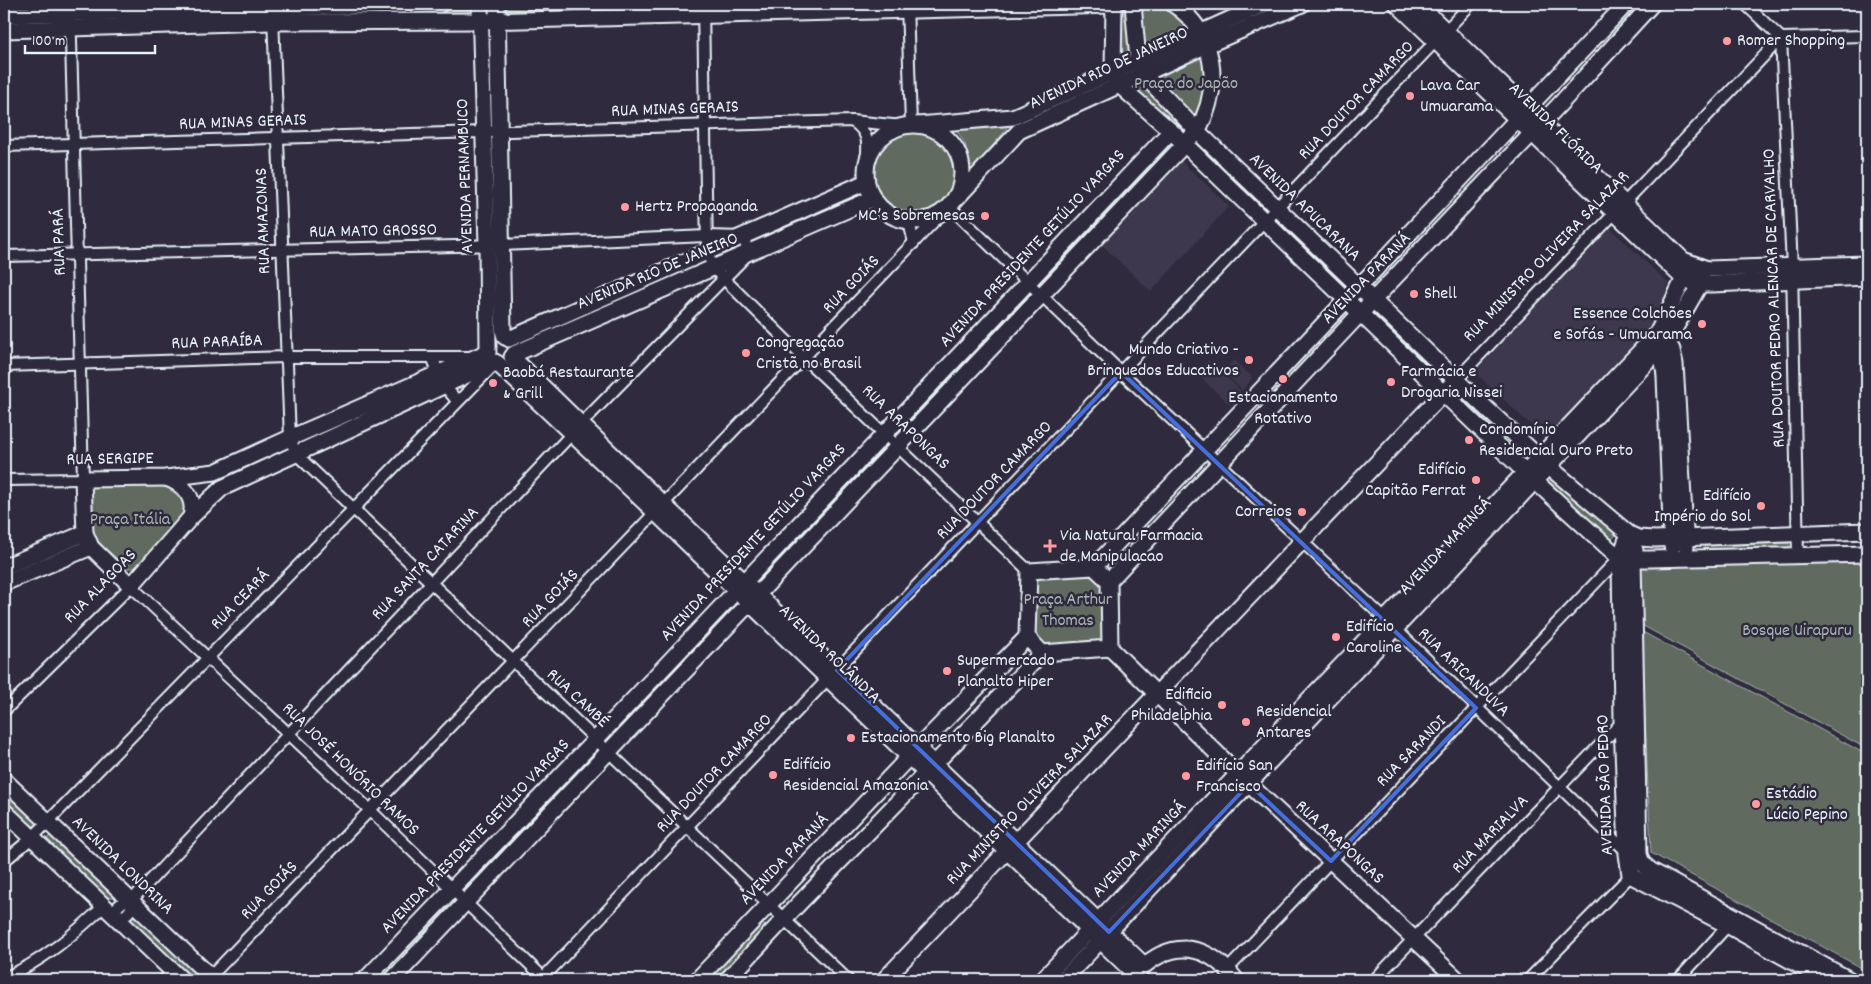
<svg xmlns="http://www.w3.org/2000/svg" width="1871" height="984" viewBox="0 0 1871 984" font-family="Dekko,sans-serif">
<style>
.built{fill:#3d384e}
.green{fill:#616b5f;stroke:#a4aeac}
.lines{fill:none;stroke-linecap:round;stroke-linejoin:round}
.street-casing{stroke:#e8f1f8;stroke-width:14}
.secondary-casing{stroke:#e8f1f8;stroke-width:19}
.street{stroke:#2f2a3d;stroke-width:10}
.secondary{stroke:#2f2a3d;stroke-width:15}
.marked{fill:none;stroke:#466fde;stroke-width:4;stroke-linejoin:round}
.poi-dot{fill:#ff9aa2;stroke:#2f2a3d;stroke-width:2}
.labels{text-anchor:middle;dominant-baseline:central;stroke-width:5;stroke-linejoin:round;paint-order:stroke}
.poi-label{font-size:18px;fill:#e8f1f8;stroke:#2f2a3d;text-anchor:start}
.street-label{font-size:18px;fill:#e8f1f8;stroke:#2f2a3d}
.park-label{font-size:18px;fill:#abb5b3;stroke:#2f2a3d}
</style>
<rect width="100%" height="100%" fill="#2f2a3d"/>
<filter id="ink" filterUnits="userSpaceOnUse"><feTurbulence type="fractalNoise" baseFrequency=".02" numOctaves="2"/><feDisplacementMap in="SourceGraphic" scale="10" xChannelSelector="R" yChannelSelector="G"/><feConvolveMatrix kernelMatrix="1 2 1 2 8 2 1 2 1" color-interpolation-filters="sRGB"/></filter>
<g filter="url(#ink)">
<g class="built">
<path d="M1180,160l49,46 -78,86 -50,-48z"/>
<path d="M1610,228l58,55 -10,41 -112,115 -72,-67z"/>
<path d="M1208,360l33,31 -12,13 -33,-31z"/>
<path d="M1234,360l19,18 -11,12 -19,-19z"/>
</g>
<g class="green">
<path d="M608,4h72v4l-172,6 -1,-7z"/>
<path d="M712,4h178l-178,5z"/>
<path d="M1120,4h15v53l-17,7z"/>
<path d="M1141,4c33,0 30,3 52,26l-52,25z"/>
<path d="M468,8v7l-177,4v-8z"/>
<path d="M1202,56c4,23 4,41 -9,61l-41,-39z"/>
<path d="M1145,82l42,40 -7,4h-7l-41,-38z"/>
<path d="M1004,123l3,4 -1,3 -31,36 -6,-1 -4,-22 -9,-13v-3z"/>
<circle cx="914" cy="173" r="45"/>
<path d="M1162,149l5,4 -118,125 -3,1 -4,-3z"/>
<path d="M851,195l3,1 1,4 -99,43 -1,-6z"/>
<path d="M1283,221l60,60 -5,2 -59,-57v-2z"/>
<path d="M1021,298l3,3v4l-117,124 -5,-3z"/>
<path d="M1391,320l57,52 -7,8 -57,-52z"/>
<path d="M1470,395l54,52 -6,7 -54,-52z"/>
<path d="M877,453l3,3 -117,125h-3l-2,-3 115,-124z"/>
<path d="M1552,474l64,61 -6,6 -64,-60z"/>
<path d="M161,482l23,11 2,22 -47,50 -4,3h-8l-34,-31 -3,-45 6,-7z"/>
<path d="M1789,543v8l-84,2 -1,-7z"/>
<path d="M1867,560v189l-229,-126 -2,-61z"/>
<path d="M1094,567l15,14 1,67 -68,5 -15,-16 2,-66z"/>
<path d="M728,607h4l2,2 -122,129 -4,-2z"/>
<path d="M1641,631l226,124v216l-216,-118z"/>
<path d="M586,757h5l2,2 -126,132 -3,-6z"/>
<path d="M4,788l31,31 2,5 -2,2h-6l-25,-25z"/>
<path d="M52,835l63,60 -2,2 -5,1 -60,-55 -1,-5z"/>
<path d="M447,906l3,3 -1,4 -64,67h-13l70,-73z"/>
<path d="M132,914h3l60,57 1,3 -4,4 -4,-1 -58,-55 -1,-5z"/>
<path d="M761,922l7,6 -49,52h-13z"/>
</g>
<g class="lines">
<g class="street-casing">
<g id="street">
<path d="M703,4l4,249 7,16 90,89 225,213"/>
<path d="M907,4l4,121"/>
<path d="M1745,4l36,34 86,-2"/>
<path d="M273,17l17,421 6,16 552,526"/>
<path d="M1781,38l11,229 6,289"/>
<path d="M852,121c20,13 15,25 14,46"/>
<path d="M4,146l848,-25 51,5"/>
<path d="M949,206l172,166 264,247 244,235"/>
<path d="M909,222l5,21"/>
<path d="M4,256l498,-11 205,-9 37,1 4,17 -167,170 -450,477"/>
<path d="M432,357l12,28 13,16"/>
<path d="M4,366l282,-9h184"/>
<path d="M1456,380l325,-342"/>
<path d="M4,480l79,-1 -13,-475"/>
<path d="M4,711l127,-125 239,224 176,170"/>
<path d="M4,861l28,-23 460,-471"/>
<path d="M125,900l6,1c2,10 -5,16 -15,16l1,-10z"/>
<path d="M1227,970l393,-413"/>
<path d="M210,977l733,-765"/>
<path d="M4,978c38,-16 70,-44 100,-72"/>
<path d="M164,980l9,-8"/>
<path d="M198,980l7,-4 5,1"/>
<path d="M541,980l930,-976"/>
<path d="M1374,980l248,-258h3"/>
<path d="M1528,980l106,-108"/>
<path d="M1678,980l53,-58"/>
</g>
</g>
<g class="secondary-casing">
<g id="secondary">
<path d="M480,4l7,241 1,103"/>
<path d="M497,4l6,326 2,7"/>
<path d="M1114,4l-1,67 6,14 52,46 354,341 90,82c10,6 23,5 35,5l217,-5"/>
<path d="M1133,4l5,56 5,14 54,57 276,265 75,70 81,68 9,4 17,1 212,-8"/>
<path d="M1397,4l287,275 16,5h12l155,-7"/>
<path d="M1418,4l265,256 24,9 160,-5"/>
<path d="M4,15l436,-11"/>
<path d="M4,30l269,-8 207,-1 634,-16"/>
<circle cx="914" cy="173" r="48"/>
<path d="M918,125l95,-8 251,-113"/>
<path d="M954,201l65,-70 188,-86 95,-41"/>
<path d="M1663,334l9,16 3,14 11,183"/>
<path d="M509,339l357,-157"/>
<path d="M1653,343c9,10 11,21 12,34l7,170"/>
<path d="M488,352l-198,86 -75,34 -49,6 -83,1 2,54 6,14 40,39 60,-69 31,-29 273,-126"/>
<path d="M514,354l358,-155"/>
<path d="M512,357l151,147 481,461"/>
<path d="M497,363l159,150 479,461"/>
<path d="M166,478c18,6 30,20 25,39"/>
<path d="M1629,534l-9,23 2,165 5,132 3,21 99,51 96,54"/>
<path d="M1635,550l-2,9 6,295 3,9 8,7 200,110"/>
<path d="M4,567l81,-34"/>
<path d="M1094,567l532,-563"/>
<path d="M1094,567l15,14 1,67 -68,5 -15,-16 2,-66z"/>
<path d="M1109,581l246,-262 205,-215 92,-100"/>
<path d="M4,583l87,-36"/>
<path d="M1110,648l128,126 220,206"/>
<path d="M4,780l210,200"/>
<path d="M4,811l178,169"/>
<path d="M1138,971c35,-33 69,-28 98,9"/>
<path d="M365,980l231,-241 575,-608"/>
<path d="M392,980l805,-849c25,-43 20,-98 -24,-127"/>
<path d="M697,980l212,-223 118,-120"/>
<path d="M727,980l57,-61 258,-266"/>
<path d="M884,980l566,-594"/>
<path d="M1042,980l609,-640 8,-10 27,-56 9,-5h12"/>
<path d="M1063,980l605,-640 32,-56c1,-13 -8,-16 -17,-24"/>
</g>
</g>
<use href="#street" class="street"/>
<use href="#secondary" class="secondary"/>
</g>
</g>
<path class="marked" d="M1121,372l355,336 -145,153 -82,-77 -140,148 -272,-262z"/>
<g class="poi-dot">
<circle cx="1727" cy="41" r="5"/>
<circle cx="1410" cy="96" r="5"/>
<circle cx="625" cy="207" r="5"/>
<circle cx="985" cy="216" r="5"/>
<circle cx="1414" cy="294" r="5"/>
<circle cx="1702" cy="324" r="5"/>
<circle cx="746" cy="353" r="5"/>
<circle cx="1249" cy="360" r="5"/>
<circle cx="1283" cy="379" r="5"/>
<circle cx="1391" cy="382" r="5"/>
<circle cx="493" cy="383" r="5"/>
<circle cx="1469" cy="440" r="5"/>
<circle cx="1476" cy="480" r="5"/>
<circle cx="1761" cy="506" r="5"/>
<circle cx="1302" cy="512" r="5"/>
<path d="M1047.5 538.5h5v5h5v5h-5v5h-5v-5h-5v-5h5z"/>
<circle cx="1336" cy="637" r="5"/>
<circle cx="947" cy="671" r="5"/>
<circle cx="1222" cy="705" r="5"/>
<circle cx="1246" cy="722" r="5"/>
<circle cx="851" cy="738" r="5"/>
<circle cx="773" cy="775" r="5"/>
<circle cx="1186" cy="776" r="5"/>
<circle cx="1756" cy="804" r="5"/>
</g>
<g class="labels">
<g class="poi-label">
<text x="1737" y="41">Romer Shopping</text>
<text x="1420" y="86">Lava Car<tspan x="1420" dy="21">Umuarama</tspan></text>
<text x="635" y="207">Hertz Propaganda</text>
<text x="975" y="216" text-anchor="end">MC’s Sobremesas</text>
<text x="1424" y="294">Shell</text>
<text x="1692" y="314" text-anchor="end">Essence Colchões<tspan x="1692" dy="21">e Sofás - Umuarama</tspan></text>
<text x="756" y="343">Congregação<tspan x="756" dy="21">Cristã no Brasil</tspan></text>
<text x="1239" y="350" text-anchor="end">Mundo Criativo -<tspan x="1239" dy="21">Brinquedos Educativos</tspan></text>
<text x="1401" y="372">Farmácia e<tspan x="1401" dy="21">Drogaria Nissei</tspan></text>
<text x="503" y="373">Baobá Restaurante<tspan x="503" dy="21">&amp; Grill</tspan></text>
<text x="1283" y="398" text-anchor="middle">Estacionamento<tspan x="1283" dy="21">Rotativo</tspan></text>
<text x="1479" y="430">Condomínio<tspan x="1479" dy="21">Residencial Ouro Preto</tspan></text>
<text x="1466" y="470" text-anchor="end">Edifício<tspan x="1466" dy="21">Capitão Ferrat</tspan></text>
<text x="1751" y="496" text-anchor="end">Edifício<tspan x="1751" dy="21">Império do Sol</tspan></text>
<text x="1292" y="512" text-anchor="end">Correios</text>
<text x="1060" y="536">Via Natural Farmacia<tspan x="1060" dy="21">de Manipulacao</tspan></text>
<text x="1346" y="627">Edifício<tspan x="1346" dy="21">Caroline</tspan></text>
<text x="957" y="661">Supermercado<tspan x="957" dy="21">Planalto Hiper</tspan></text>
<text x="1212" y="695" text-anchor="end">Edificio<tspan x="1212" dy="21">Philadelphia</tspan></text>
<text x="1256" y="712">Residencial<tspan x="1256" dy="21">Antares</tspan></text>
<text x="861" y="738">Estacionamento Big Planalto</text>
<text x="783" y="765">Edifício<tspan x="783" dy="21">Residencial Amazonia</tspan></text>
<text x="1196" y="766">Edifício San<tspan x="1196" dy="21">Francisco</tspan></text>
<text x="1766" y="794">Estádio<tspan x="1766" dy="21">Lúcio Pepino</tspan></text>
</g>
<g class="street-label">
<text transform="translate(1109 69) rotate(-25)">AVENIDA RIO DE JANEIRO</text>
<text transform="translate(1357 101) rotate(-46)">RUA DOUTOR CAMARGO</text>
<text transform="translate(675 110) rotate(-2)">RUA MINAS GERAIS</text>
<text transform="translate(243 123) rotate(-2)">RUA MINAS GERAIS</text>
<text transform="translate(1555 129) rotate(44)">AVENIDA FLÓRIDA</text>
<text transform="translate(466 176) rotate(-92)">AVENIDA PERNAMBUCO</text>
<text transform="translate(1304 208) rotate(44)">AVENIDA APUCARANA</text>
<text transform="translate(264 221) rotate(-92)">RUA AMAZONAS</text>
<text transform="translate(373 232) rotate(-1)">RUA MATO GROSSO</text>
<text transform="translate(60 242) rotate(-92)">RUA PARÁ</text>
<text transform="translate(1033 249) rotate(-47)">AVENIDA PRESIDENTE GETÚLIO VARGAS</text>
<text transform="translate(1547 257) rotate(-46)">RUA MINISTRO OLIVEIRA SALAZAR</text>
<text transform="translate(658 272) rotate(-23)">AVENIDA RIO DE JANEIRO</text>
<text transform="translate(1367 279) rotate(-46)">AVENIDA PARANÁ</text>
<text transform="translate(852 285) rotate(-46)">RUA GOIÁS</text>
<text transform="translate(1775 298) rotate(-92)">RUA DOUTOR PEDRO ALENCAR DE CARVALHO</text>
<text transform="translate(217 343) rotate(-2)">RUA PARAÍBA</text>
<text transform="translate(905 428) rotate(44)">RUA ARAPONGAS</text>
<text transform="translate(110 460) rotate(-1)">RUA SERGIPE</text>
<text transform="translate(995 481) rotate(-46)">RUA DOUTOR CAMARGO</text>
<text transform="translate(754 543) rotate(-47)">AVENIDA PRESIDENTE GETÚLIO VARGAS</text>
<text transform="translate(1446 547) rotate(-47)">AVENIDA MARINGÁ</text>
<text transform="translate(426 564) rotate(-47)">RUA SANTA CATARINA</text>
<text transform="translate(101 587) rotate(-46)">RUA ALAGOAS</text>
<text transform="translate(551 599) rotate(-46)">RUA GOIÁS</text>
<text transform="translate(241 600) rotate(-46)">RUA CEARÁ</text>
<text transform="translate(829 655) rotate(44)">AVENIDA ROLÂNDIA</text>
<text transform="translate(1463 673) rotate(44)">RUA ARICANDUVA</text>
<text transform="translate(577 699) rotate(43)">RUA CAMBÉ</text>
<text transform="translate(1412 752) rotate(-46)">RUA SARANDI</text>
<text transform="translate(350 770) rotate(44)">RUA JOSÉ HONÓRIO RAMOS</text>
<text transform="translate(715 774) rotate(-46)">RUA DOUTOR CAMARGO</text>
<text transform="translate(1606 785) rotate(-92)">AVENIDA SÃO PEDRO</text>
<text transform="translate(1030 800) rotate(-46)">RUA MINISTRO OLIVEIRA SALAZAR</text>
<text transform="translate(1491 835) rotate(-46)">RUA MARIALVA</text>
<text transform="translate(476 837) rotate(-46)">AVENIDA PRESIDENTE GETÚLIO VARGAS</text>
<text transform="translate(1339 843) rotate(43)">RUA ARAPONGAS</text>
<text transform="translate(1140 850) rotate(-46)">AVENIDA MARINGÁ</text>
<text transform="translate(785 860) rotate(-46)">AVENIDA PARANÁ</text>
<text transform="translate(122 866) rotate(44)">AVENIDA LONDRINA</text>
<text transform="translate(270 891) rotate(-46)">RUA GOIÁS</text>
</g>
<g class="park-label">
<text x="1186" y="84">Praça do Japão</text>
<text x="130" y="520">Praça Itália</text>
<text x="1068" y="600">Praça Arthur<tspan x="1068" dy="21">Thomas</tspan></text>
<text x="1797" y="631">Bosque Uirapuru</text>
</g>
</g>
<rect width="1871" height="984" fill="none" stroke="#2f2a3d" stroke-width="20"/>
<rect x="10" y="10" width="1851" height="964" fill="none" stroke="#e8f1f8" stroke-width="2" filter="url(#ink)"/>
<path d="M25 45v8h130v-8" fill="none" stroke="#e8f1f8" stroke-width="2.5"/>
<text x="32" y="45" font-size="15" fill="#e8f1f8" stroke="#2f2a3d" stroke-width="4" paint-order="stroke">100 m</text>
</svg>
